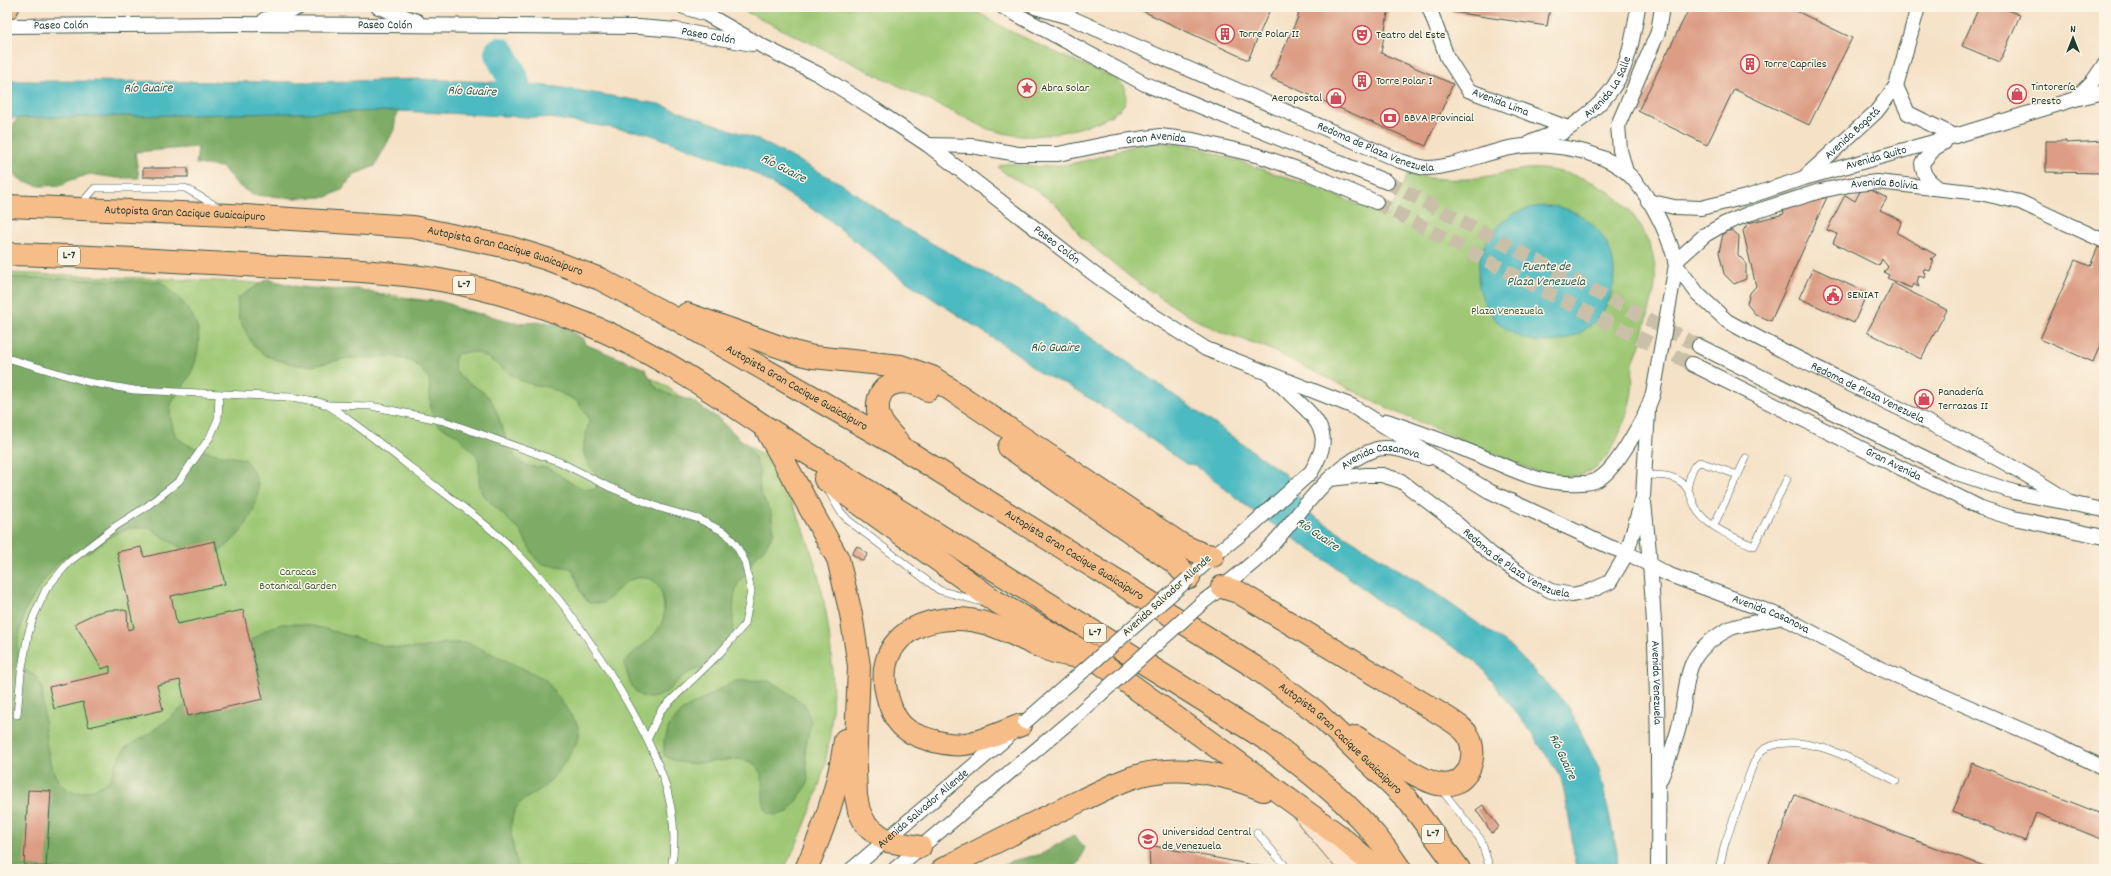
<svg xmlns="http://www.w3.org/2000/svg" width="2111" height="876" viewBox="0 0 2111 876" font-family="Dekko,sans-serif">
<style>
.green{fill:#9ec875;stroke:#5e8254}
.forest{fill:#7eac66;stroke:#4e744d;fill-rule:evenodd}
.water{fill:#4bbac1;stroke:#357c7a}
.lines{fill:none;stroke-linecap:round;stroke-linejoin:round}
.river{stroke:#4bbac1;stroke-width:32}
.building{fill:#dd9d84}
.minor-tunnel{stroke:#cac0a9;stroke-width:14;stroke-dasharray:14 7;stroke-linecap:butt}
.service-casing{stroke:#3f564a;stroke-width:8}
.minor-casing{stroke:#3f564a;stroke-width:16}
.secondary-casing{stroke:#3f564a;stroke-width:20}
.motorway-casing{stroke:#3f564a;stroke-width:24}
.service{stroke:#fff;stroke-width:7}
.minor{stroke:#fff;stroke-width:14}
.secondary{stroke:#fce5cf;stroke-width:19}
.motorway{stroke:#f7bd88;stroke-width:22}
.minor-bridge-casing{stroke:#3f564a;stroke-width:16;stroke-linecap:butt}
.minor-bridge{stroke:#fff;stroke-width:14}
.labels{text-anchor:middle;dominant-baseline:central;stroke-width:3;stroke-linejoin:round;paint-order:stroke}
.shield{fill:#fcf5e5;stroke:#617469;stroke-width:1}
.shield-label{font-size:11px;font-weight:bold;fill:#1f3d34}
.street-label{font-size:12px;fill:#1f3d34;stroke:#fcf5e5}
.poi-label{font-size:12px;fill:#1f3d34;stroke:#fcf5e5;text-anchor:start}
.park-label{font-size:12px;fill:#3f6044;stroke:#fcf5e5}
.water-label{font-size:13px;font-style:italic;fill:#2a5c57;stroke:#fcf5e5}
</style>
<rect width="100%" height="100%" fill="#fcf5e5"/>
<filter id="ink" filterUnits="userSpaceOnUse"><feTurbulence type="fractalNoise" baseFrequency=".025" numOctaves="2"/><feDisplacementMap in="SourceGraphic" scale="8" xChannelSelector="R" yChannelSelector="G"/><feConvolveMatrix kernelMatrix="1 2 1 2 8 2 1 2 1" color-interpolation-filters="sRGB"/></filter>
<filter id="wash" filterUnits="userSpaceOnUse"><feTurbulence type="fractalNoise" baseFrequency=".012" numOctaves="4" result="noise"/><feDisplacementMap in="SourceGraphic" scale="16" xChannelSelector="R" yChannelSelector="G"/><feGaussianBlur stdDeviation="0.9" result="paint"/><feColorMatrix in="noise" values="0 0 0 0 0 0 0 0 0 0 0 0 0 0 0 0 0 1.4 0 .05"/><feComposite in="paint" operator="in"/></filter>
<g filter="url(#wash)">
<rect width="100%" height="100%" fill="#f5e1c6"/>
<g class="green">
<path d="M736,7h233l37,22 55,26 56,24 8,9 1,12c-7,24 -82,38 -105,36 -11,-1 -22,-4 -33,-7z"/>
<path d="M1146,141l47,5 125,42 69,29 21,-43c21,5 47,7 69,4 17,-2 34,-8 51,-9 24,-2 60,8 80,22 31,22 53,62 46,100 -4,17 -8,33 -13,50 -2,8 -6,15 -8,23 -1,9 0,18 -1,27 -4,27 -20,73 -48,83 -13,5 -29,2 -42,0l-144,-61 -135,-67 -40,-13 -31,-15 -58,-38 -36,-29 -17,-14 -13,-20 -15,-15 -16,-11 -31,-17 -8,-7c6,-6 22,-2 30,-1 47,2 75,-10 118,-25z"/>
<path d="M7,273l234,9 144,12 43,7 52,13 146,52 37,18 102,73c58,79 82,216 59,311 -9,35 -23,69 -40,101h-777z"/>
</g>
<g class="forest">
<path d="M399,111l-3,4 -2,15 -19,36 -20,8 -14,16 -14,7 -33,1 -41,-3 -14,-9 -17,-19 -26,-3 2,-17 -63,5 4,26h-23l-26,-4 -22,7 -5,4 -23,1 -16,-4 -17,-13c0,-21 -3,-34 11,-51z"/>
<path d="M7,277l155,5c14,14 31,27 36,48 3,16 -3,38 -12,52 -4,7 -10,13 -14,20 -2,5 -2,13 -1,18 2,6 2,12 6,17 13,14 50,19 68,22 5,8 12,17 13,26 2,26 -21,57 -43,69l-34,-6 -32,-20h-20l-18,8 -22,16 -22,3 -9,8 -17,21 -16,27 -7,30 -1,15 2,7 4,6 12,7 7,11c4,41 -1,140 68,93l5,-14 10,-18 26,-16 19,-14 62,-54 12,-19 23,-16 14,-5h18l23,4 55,16 21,4h23l25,-5h23l76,36 31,43c2,4 4,9 3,14 -3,13 -21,36 -30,46 -8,9 -19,13 -28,20 -17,14 -8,49 -2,67h-512z"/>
<path d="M267,279l43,11 49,-1 36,10 44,2 14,4 10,7 19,2 35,9 28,-1 21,5 17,12 4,6 58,24 10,17 5,4 11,5 20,5 28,19 29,28 7,11 4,12 1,22 11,21 3,19 -10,17 -11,10 -5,12 -10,12 -4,14 -2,44 -16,23c-10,4 -20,4 -29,10 -10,5 -16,17 -26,21 -24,12 -34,-14 -36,-33 11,-15 30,-21 37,-40 4,-8 1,-23 -1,-31 -3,-8 -7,-12 -15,-13 -22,-3 -28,15 -43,25h-14c-13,-12 -9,-22 -18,-35l-30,-4 -5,-5 -16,-28 -38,-37 -3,-12v-20l-2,-6 -20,-21 -20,-11 -6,-13 -2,-33 -15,-16 -21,-6 -24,2h-20l-37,8 -15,-1 -20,-5 -14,-6 -10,-9 -14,-26 -2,-20zM468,352h8l12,6 31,22 18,6 11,1 29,14 12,17c0,13 -9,26 -4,39 4,13 19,18 11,32 -20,2 -30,-11 -46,-20 -11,-5 -20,2 -32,-9 -11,-10 -18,-45 -27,-60 -9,-15 -47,-21 -34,-46z"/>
<path d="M766,680l16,8 23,17 6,17 -6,27 3,31 -2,7 -18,25 -12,3 -8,-2c-10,-12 0,-33 -11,-46 -16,-21 -65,10 -93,-12v-13l5,-16 14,-16 52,-29z"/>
<path d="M1073,835l12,12 -6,16 -7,6h-73l12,-8 31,-7z"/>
</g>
<g class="water">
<path d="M419,79l93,4 45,4 102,17 100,36 83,44 64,45 135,75 98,66 147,105 21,37 118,74 85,60 58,60 31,63 18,82 1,18h-42l-7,-52 -8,-40 -36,-53 -47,-61 -54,-35 -40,-23 -50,-39 -85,-58 -54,-43 -9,-1 -66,-47 -51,-31 -31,-14 -19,-17 -121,-79 -71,-58 -78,-48 -103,-37 -97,-15 -150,-7 -392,7v-37l313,1z"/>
<circle cx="1546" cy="274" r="68"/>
</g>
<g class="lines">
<path class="river" d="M500,53l12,23 3,11"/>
</g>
<g id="blocks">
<g class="building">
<path d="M1134,7h137l-23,53z"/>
<path d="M1299,7h90l-8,46 72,31 -27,62 -155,-68 27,-61z"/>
<path d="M1452,7h98l-3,19 -95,-14z"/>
<path d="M1690,7h98l64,31 -43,87 -75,-36 -27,56 -69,-34z"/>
<path d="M1979,7h21l20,8 -20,47 -38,-16z"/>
<path d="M2046,141h20v2l38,-2v32l-58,-1z"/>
<rect x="143" y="168" width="45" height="9"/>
<path d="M1863,186l24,12 -7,12 22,11 -5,12 39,22 -5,4 3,1 -4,11 -6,-2 -1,2 3,3 -1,4 -6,-2 -2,6 2,5 -6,-3 -2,4 -24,-10 2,-3 -5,-3 4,-5 -6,-8 -3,7 -46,-23 4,-9 -10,-4 18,-35 10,6z"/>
<path d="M1827,197l-56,124 -16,-7 -8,-10 3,-11 6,-7 -13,-55 5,-8 36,-9 -1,-6z"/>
<path d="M1727,231h6l6,5 -1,19 8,8v16l-12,5 -10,-10 -5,-22 4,-18z"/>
<path d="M2098,247l6,3v86l-11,26 -53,-23 35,-79 15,6z"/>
<path d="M1813,268l54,25 -13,30 -55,-25z"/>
<path d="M1893,283l54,27 -26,49 -54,-27z"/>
<path d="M215,541l10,43 -54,12 6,28 66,-14 20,89 -75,17 -8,-36 -23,5 6,25 -74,17 -6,-25 -29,7 -5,-22 61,-14v-7l-8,3 -27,-45 2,-2 19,-9 13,-3h14l4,1 1,19 6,-2 -17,-76 24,-5 3,10z"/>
<path d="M857,546l11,8 -5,7 -11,-7z"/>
<path d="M1972,763l132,52v25l-68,-27 -11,28 -72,-29z"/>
<path d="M28,790l23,1 -5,76 -22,-2z"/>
<path d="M1795,795l197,74h-225z"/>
<path d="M1483,805l16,22 -7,6 -16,-23z"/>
<path d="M1149,845l114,22v2h-113z"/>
</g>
</g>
</g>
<g filter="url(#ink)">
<use href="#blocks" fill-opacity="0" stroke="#3f564a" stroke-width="1"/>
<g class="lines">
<g class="minor-tunnel">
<path d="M1387,182l312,164"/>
<path d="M1376,202l172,91 144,71"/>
</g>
<g class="service-casing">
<g id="service">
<path d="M81,204l14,-16h90l33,19"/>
<path d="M7,358l81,24 46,8 156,7c12,2 26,3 37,8 8,4 15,10 22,15 21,15 41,31 61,47 36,28 73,53 106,85 42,41 75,88 104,138 32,54 64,114 51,179"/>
<path d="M328,405l43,1 73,15 116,41 49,25 51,21 39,11 27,14 10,12 9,17 6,29 -6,33 -25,29 -59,57 -13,28"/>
<path d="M1644,475c15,0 36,-1 44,15 4,7 6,17 11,23 11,15 38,26 55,33l33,-67"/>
<path d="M1687,488c3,-9 4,-23 13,-26l38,13"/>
<path d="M828,490l12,21 8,9 91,70 39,11h8"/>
<path d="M1714,525l32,-67"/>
<path d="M17,715l4,-42 7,-38 5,-17 13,-29 23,-27 47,-36 30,-19 33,-26 31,-44 8,-18 1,-25"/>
<path d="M1441,789l40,51 9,29"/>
<path d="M1257,833l31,36"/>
<path d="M1719,869l6,-26 26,-73c3,-7 6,-17 13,-21 39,-21 97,15 132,32"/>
</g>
</g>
<g class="minor-casing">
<g id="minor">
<path d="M378,7l39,14"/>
<path id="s1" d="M684,7l22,7 56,32 56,28 56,35 54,36 166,129 60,42 52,33 146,57 137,85 121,56 17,6 40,21 116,43 98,52 171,74 52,25"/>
<path d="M1003,7l142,77 242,98"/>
<path id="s2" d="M1035,7l34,10 331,144c9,2 19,7 27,7 31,-1 59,-17 89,-21 33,-5 84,3 110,25 22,19 45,66 50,93l-23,129c-7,21 -36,76 -56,86 -5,3 -12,3 -17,3 -42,3 -70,-16 -107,-30 -29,-12 -57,-22 -86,-32"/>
<path id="s3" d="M1429,7l18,50 21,33 100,38 -37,14"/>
<path d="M265,19l18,-4 16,-8"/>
<path id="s4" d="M7,26l228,-2 404,3 37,3 76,14"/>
<path d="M1896,86l12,27 47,23"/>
<path d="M2075,99l18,-18 11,-16"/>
<path id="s5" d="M1562,133c18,-12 40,-28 52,-47 15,-21 20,-54 24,-79"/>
<path id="s6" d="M928,145l44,1 46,8h40l53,-11 49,-7 33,4 67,16 46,16 70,30"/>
<path d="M1626,172l-6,-22 -2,-25 40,-93 4,-25"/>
<path id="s7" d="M1806,176l70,-64 20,-26 22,-79"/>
<path d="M1938,188c-10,-8 -15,-12 -16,-25l13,-15 9,-5"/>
<path id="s8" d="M1648,201l26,6 27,1 49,-12 54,-18 151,-42 120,-37 29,-7"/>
<path id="s9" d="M1675,262l30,-27 19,-11 24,-10 72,-23 29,-6 28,-3 103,11 40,9 84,39"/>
<path id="s10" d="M1676,265l22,29 29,27c114,64 237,111 346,183"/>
<path d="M1699,346l252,125 63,21 90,18"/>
<path id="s11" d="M1692,364l289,144 28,9 95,20"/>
<path id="s12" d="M1330,479l36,-4h16l19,6 55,42 35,31 37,25 23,12 21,4 18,-4 20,-9 17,-29 16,-56 5,-87"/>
<path id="s13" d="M1644,503c14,121 15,244 14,366"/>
<path d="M1188,579l25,-23 38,-30 60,-54c16,-26 17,-41 -5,-63 -11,-10 -21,-21 -32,-30"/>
<path id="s14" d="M1203,602c22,-17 46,-34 66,-54 32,-34 61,-85 108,-99 16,-4 36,5 51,9"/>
<path d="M1661,778c8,-20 16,-39 20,-60 9,-45 2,-64 48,-89 9,-5 42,-9 54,-12"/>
<path id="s15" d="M852,869l159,-135"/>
<path d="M895,869l180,-152"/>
</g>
</g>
<g class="secondary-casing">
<path id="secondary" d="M1306,818l43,51"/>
</g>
<g class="motorway-casing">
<g id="motorway">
<path d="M7,8l1,-1"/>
<path id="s16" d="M7,206l223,9 183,12 95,20 39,12 53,20 78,41 224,128 351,218 62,45 92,88 52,70"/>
<path d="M7,254c85,2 170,7 255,12 59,3 119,4 178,14 45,8 91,22 134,39 68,25 130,67 190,107l508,317c48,37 96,75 128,126"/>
<path d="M687,314l110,39 16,4 88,9 31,11 250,168 20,9 11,2"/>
<path d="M766,429l72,130 13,55 8,52 -4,103 1,27 3,15 7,14 21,16 33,6"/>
<path d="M897,441c-6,-7 -14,-14 -17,-23 -3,-5 -2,-10 -2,-15 4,-27 33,-23 50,-13"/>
<path d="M1009,447l166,116 14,15"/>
<path d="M825,479l170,122 99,57 244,177 40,34"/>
<path d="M1222,587l16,5 211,127c7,5 16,10 20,18 10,22 -3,53 -31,47 -20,-4 -63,-35 -82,-47"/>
<path d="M1021,725c-17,6 -39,17 -57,19 -10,2 -21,-1 -30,-3 -10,-3 -21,-6 -28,-12 -10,-7 -16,-22 -19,-34 -12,-46 20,-74 65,-76 50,-2 78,33 123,37"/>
<path d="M806,869c18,-40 33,-84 39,-129"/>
<path d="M943,869c46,-24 92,-47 139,-69 24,-11 48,-25 74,-28 36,-5 75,4 107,18"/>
</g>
</g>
<use href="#service" class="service"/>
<use href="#minor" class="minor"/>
<use href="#secondary" class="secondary"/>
<use href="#motorway" class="motorway"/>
<g class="minor-bridge-casing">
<g id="minor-bridge">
<path d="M1075,717l128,-115"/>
<path d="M1025,722l163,-143"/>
</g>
</g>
<use href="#minor-bridge" class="minor-bridge"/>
</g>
</g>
<defs>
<g id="building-ring" transform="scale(1)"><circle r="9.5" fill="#fcf5e5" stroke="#d1495b" stroke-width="1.5"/><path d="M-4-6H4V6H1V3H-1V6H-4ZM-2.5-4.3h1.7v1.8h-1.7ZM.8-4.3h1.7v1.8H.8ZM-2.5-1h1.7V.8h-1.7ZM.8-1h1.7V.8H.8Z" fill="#d1495b"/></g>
<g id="theatre-ring" transform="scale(1)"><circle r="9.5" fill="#fcf5e5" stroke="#d1495b" stroke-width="1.5"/><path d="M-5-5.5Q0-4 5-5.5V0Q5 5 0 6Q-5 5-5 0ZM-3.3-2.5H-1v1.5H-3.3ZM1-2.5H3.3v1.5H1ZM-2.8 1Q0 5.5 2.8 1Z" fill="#d1495b"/></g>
<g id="sight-ring" transform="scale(1)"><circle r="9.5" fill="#fcf5e5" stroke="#d1495b" stroke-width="1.5"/><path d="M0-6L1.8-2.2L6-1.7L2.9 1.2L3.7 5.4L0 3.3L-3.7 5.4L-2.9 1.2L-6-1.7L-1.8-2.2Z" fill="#d1495b"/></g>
<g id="shop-ring" transform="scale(1)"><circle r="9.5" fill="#fcf5e5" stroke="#d1495b" stroke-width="1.5"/><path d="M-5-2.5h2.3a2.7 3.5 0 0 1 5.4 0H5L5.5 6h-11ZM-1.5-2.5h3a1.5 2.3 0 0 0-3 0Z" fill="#d1495b"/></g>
<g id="bank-ring" transform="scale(1)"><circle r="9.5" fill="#fcf5e5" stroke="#d1495b" stroke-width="1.5"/><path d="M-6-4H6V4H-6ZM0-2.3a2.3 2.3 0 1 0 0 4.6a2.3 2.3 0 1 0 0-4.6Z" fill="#d1495b"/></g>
<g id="civic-ring" transform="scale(1)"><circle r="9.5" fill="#fcf5e5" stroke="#d1495b" stroke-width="1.5"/><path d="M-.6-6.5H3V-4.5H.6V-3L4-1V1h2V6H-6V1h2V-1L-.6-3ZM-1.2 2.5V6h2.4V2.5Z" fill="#d1495b"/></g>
<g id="university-ring" transform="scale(1)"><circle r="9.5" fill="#fcf5e5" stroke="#d1495b" stroke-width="1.5"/><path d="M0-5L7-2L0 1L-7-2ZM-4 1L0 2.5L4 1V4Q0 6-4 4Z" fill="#d1495b"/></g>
</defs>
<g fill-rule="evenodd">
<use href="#building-ring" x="1225" y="34"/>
<use href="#theatre-ring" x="1362" y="35"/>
<use href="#building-ring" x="1750" y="64"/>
<use href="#building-ring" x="1362" y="81"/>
<use href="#sight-ring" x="1027" y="88"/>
<use href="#shop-ring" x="2017" y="94"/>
<use href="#shop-ring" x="1336" y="98"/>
<use href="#bank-ring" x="1390" y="118"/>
<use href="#civic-ring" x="1833" y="295"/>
<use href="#shop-ring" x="1924" y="399"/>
<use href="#university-ring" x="1148" y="839"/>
</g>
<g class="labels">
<g class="shield">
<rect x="58" y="247" width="22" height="18" rx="3"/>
<rect x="453" y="276" width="22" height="18" rx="3"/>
<rect x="1084" y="624" width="22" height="18" rx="3"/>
<rect x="1422" y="825" width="22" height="18" rx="3"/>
</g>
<g class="shield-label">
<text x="69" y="256">L-7</text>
<text x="464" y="285">L-7</text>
<text x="1095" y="633">L-7</text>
<text x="1433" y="834">L-7</text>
</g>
<g class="street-label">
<text stroke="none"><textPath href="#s4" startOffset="378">Paseo Colón</textPath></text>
<text stroke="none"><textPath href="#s4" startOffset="54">Paseo Colón</textPath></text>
<text stroke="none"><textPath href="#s4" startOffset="702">Paseo Colón</textPath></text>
<text stroke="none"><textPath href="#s5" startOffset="66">Avenida La Salle</textPath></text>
<text stroke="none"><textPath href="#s3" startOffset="127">Avenida Lima</textPath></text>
<text stroke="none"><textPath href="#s7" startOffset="63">Avenida Bogotá</textPath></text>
<text stroke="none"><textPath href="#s6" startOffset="230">Gran Avenida</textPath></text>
<text stroke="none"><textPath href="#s2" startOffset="369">Redoma de Plaza Venezuela</textPath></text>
<text stroke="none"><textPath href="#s8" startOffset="236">Avenida Quito</textPath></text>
<text stroke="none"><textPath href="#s9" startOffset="229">Avenida Bolivia</textPath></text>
<text stroke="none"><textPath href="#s16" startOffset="178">Autopista Gran Cacique Guaicaipuro</textPath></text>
<text stroke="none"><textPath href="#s1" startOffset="444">Paseo Colón</textPath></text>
<text stroke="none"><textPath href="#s16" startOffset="502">Autopista Gran Cacique Guaicaipuro</textPath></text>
<text stroke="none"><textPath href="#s16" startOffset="826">Autopista Gran Cacique Guaicaipuro</textPath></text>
<text stroke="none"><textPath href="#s10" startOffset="234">Redoma de Plaza Venezuela</textPath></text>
<text stroke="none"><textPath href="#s14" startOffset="236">Avenida Casanova</textPath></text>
<text stroke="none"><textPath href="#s11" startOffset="225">Gran Avenida</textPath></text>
<text stroke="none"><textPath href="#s16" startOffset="1150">Autopista Gran Cacique Guaicaipuro</textPath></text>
<text stroke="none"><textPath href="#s12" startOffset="215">Redoma de Plaza Venezuela</textPath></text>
<text transform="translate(1167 596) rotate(-42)">Avenida Salvador Allende</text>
<text stroke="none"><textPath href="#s1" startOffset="1252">Avenida Casanova</textPath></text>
<text stroke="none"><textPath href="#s13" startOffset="180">Avenida Venezuela</textPath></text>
<text stroke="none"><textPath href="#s16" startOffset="1474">Autopista Gran Cacique Guaicaipuro</textPath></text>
<text stroke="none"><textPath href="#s15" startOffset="93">Avenida Salvador Allende</textPath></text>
</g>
<g class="poi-label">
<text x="1239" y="34">Torre Polar II</text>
<text x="1376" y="35">Teatro del Este</text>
<text x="1764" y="64">Torre Capriles</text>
<text x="1376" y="81">Torre Polar I</text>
<text x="2031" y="87">Tintorería<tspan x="2031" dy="14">Presto</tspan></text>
<text x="1041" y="88">Abra Solar</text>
<text x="1322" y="98" text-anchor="end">Aeropostal</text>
<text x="1404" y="118">BBVA Provincial</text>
<text x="1847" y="295">SENIAT</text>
<text x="1938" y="392">Panadería<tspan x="1938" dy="14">Terrazas II</tspan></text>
<text x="1162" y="832">Universidad Central<tspan x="1162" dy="14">de Venezuela</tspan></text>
</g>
<g class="park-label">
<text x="1507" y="311">Plaza Venezuela</text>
<text x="298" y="572">Caracas<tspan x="298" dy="14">Botanical Garden</tspan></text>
</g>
<g class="water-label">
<text transform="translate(148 89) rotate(-1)">Río Guaire</text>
<text transform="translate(472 92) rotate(2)">Río Guaire</text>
<text transform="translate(783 169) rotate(27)">Río Guaire</text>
<text x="1546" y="267">Fuente de<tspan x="1546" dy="15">Plaza Venezuela</tspan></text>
<text x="1055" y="348">Río Guaire</text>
<text transform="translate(1317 535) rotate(34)">Río Guaire</text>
<text transform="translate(1562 757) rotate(65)">Río Guaire</text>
</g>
</g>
<rect width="2111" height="876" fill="none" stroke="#fcf5e5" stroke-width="24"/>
<g transform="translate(2073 38)" stroke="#fcf5e5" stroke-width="3" paint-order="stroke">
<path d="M0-3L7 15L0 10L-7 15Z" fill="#1f3d34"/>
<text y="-6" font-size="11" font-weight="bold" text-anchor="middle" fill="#1f3d34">N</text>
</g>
</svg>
